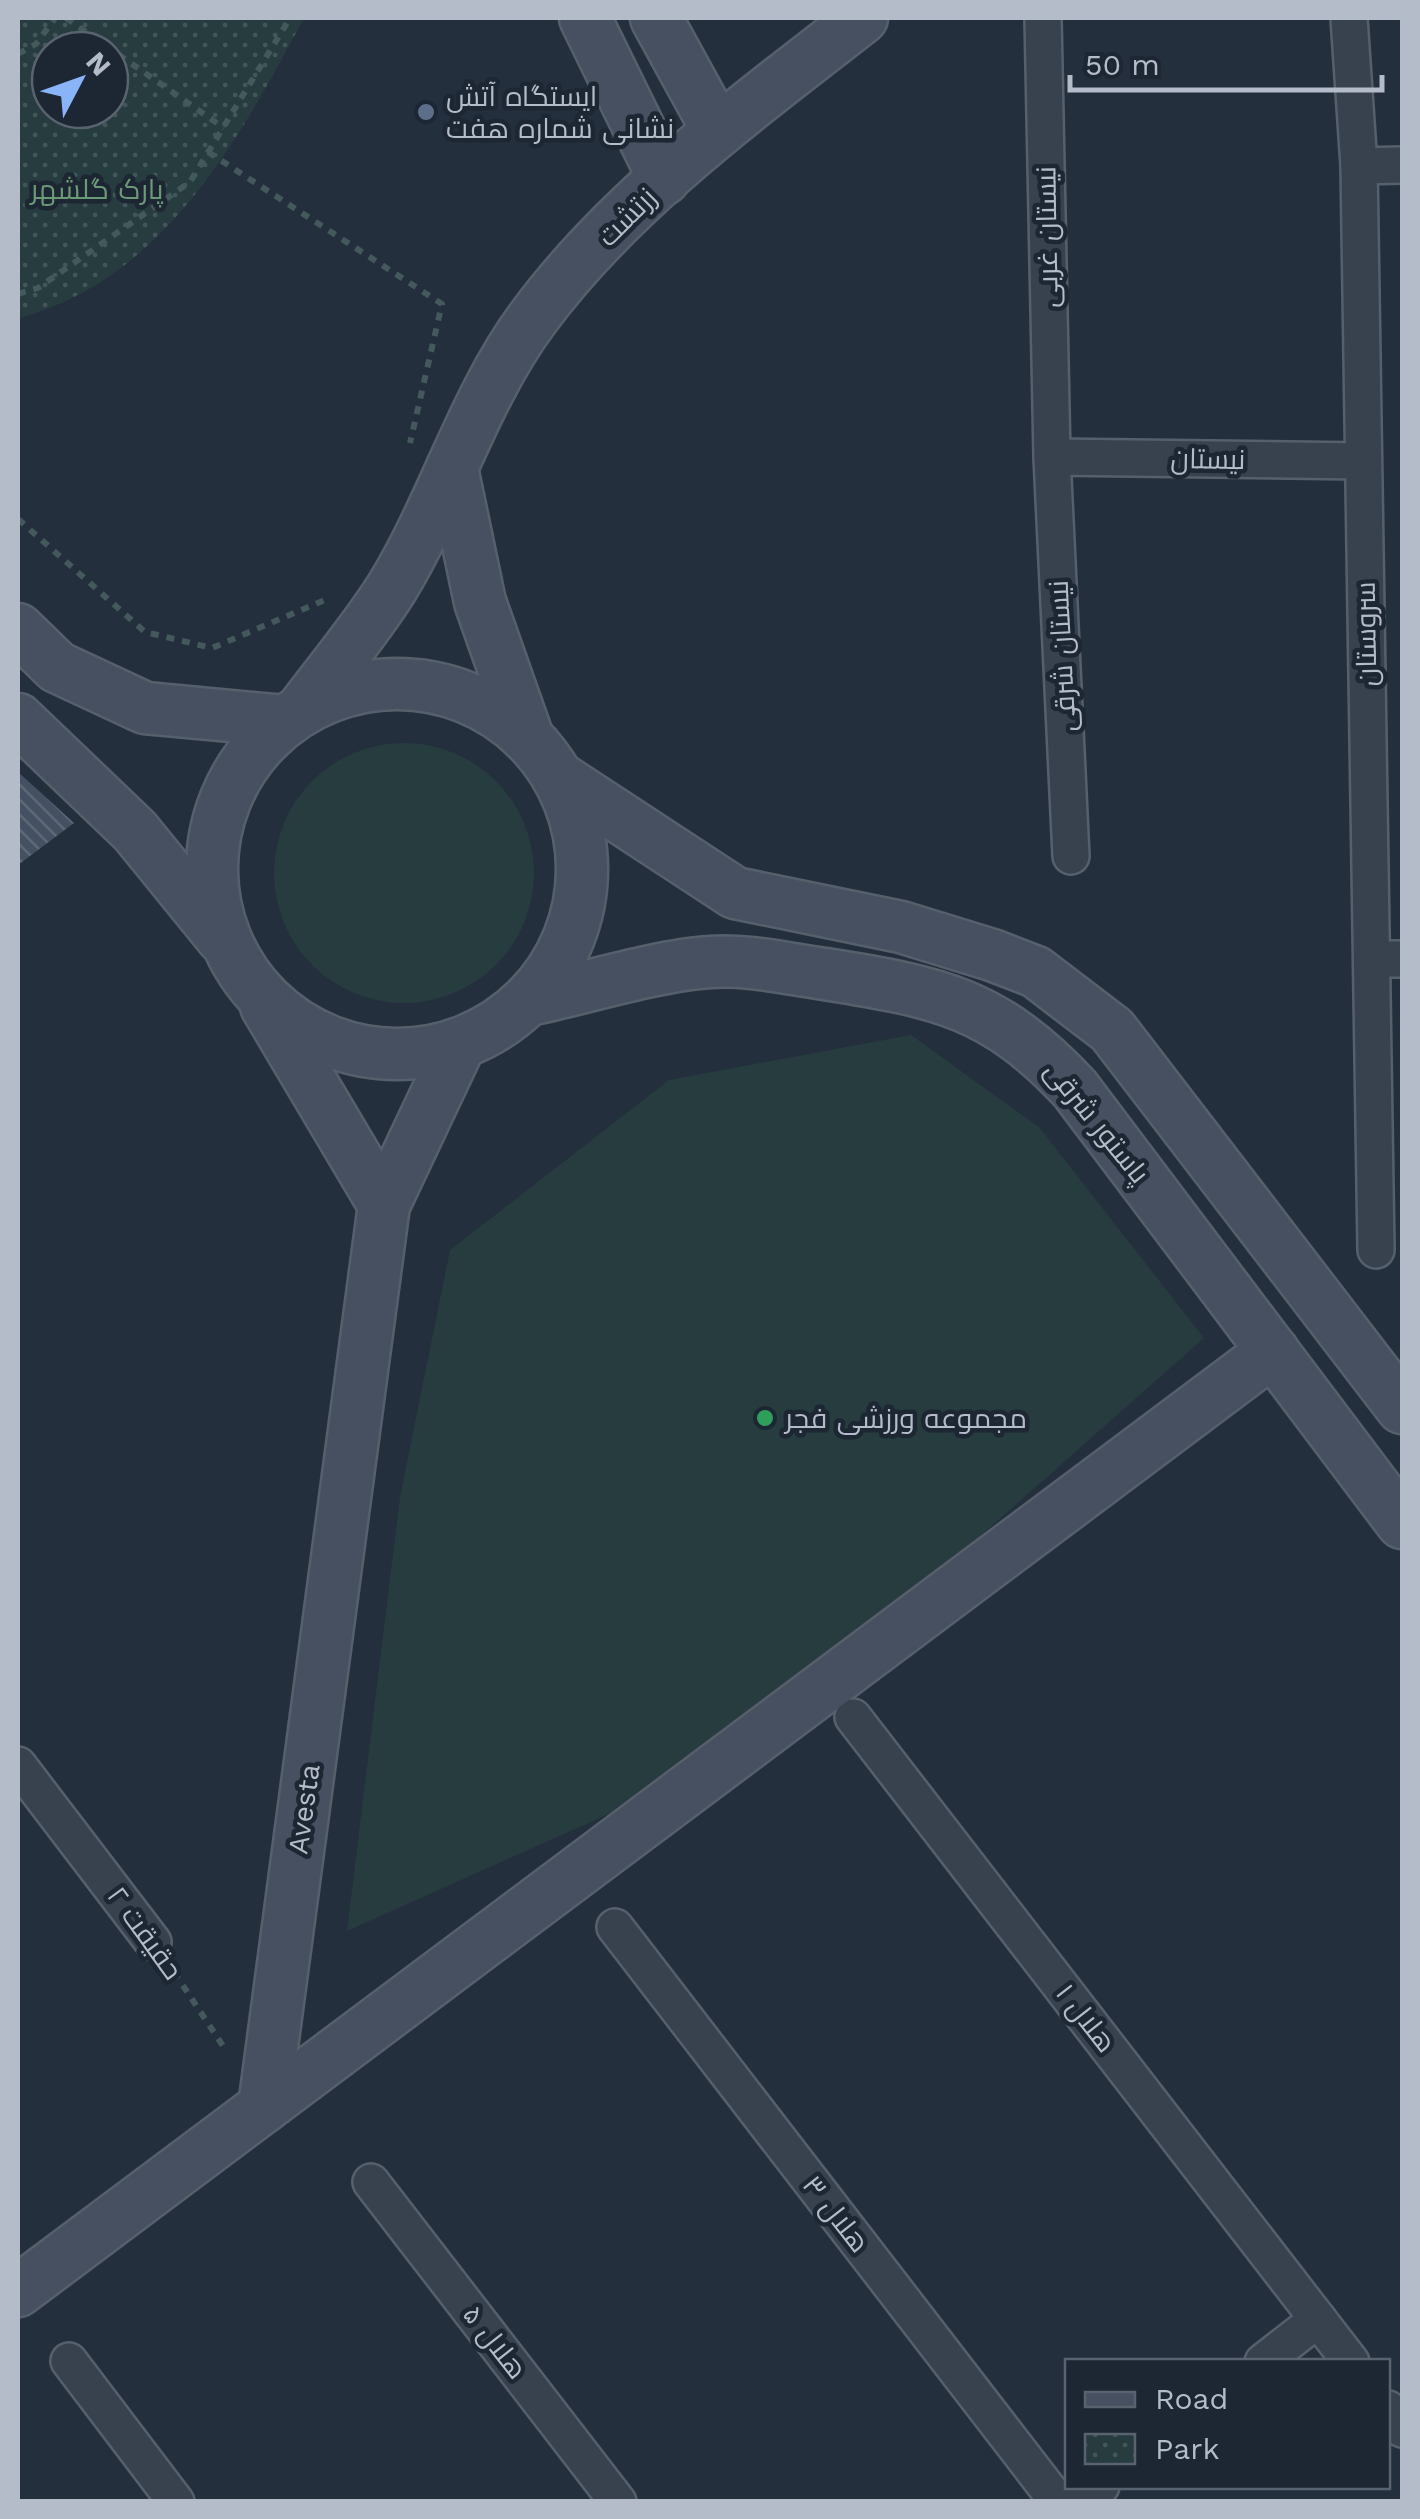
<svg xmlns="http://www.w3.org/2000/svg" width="1420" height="2519" viewBox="0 0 1420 2519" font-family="'Work Sans',Cairo,sans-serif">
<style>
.grass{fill:#263c3f}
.park{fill:url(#park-dots);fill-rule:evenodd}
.building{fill:url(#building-back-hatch)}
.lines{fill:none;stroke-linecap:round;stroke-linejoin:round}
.street-casing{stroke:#565f6c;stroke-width:40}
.secondary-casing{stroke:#565f6c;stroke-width:55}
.path{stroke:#44595c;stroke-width:6;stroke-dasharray:8 8;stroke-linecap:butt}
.street{stroke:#38414e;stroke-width:35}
.secondary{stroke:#465061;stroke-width:50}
.service-dot{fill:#5c6f8a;stroke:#1d2633;stroke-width:4}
.leisure-dot{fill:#2e9e5b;stroke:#1d2633;stroke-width:4}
.labels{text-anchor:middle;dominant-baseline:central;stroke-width:9;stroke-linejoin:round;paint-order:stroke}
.poi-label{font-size:28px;fill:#b4bcc9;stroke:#1d2633;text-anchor:start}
.park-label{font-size:28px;fill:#6b9a76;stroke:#1d2633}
.street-label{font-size:28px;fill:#b4bcc9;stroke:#1d2633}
</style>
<defs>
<pattern id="park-dots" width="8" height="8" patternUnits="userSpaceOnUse" patternTransform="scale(2.5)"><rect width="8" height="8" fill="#263c3f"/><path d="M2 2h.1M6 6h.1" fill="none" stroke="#435659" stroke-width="1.8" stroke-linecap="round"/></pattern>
<pattern id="building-back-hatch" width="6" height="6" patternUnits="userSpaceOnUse" patternTransform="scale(2.5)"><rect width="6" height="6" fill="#455162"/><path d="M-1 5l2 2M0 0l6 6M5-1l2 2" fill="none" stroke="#5d6877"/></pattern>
</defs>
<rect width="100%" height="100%" fill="#242f3e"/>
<g class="grass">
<circle cx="404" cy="873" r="130"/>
<path d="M911,1035l128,92 165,211 -479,424 -378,169 53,-434 50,-247 219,-170z"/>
</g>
<path class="park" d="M18,18h286c-66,123 -142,263 -286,300zM50,50h60v60h-60z"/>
<path class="building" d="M18,772l56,51 -56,42z"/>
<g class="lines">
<g class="street-casing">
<g id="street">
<path d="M1043,18l9,439 19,399"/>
<path d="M1349,18l10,148 17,1084"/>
<path d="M1359,166l43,-1"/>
<path d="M1052,457l311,4"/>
<path d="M1372,959h30"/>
<path d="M853,1717l498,645"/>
<path d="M18,1765l135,177"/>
<path d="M615,1927l443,575"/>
<path d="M371,2182l247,320"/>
<path d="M69,2361l107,141"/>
<path d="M1263,2362l55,-43"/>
<path d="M1388,2409l14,20"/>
<path d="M1082,2502l19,-16"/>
</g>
</g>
<g class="secondary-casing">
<g id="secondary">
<path d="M585,18l79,161"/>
<path d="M656,18l62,113"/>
<path d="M452,468l28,134 48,136"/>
<path d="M18,629l39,38 88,41 139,13"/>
<circle cx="397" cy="869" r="185"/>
<path d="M303,708c30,-40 64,-80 90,-122 52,-86 80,-187 140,-268 85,-116 216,-212 329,-300"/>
<path d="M18,719l117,112 87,107"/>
<path d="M558,777l177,116 166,34 91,28 44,17 76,58 290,378"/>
<path d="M529,1000c53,-11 130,-35 181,-38 37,-3 78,7 115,12 113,18 169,28 250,115l327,434"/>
<path d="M266,1006l118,199"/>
<path d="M264,2107l120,-902 76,-161"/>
<path d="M18,2291l1255,-940"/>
</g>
</g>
<g class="path">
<path d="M66,18l158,110"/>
<path d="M18,54l18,-10 19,-26"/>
<path d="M208,152l234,152 -32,139"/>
<path d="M18,294l20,-6 152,-106 100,-164"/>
<path d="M18,519l127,113 67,16 115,-49"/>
<path d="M174,1972l51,77"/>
</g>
<use href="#street" class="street"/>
<use href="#secondary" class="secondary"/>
</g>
<circle class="service-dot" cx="426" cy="112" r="10"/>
<circle class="leisure-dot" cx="765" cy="1418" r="10"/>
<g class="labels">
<g class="poi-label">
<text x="446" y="96">ایستگاه آتش<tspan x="446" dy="32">نشانی شماره هفت</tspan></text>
<text x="785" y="1418">مجموعه ورزشی فجر</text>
</g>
<g class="park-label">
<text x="97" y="189">پارک گلشهر</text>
</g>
<g class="street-label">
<text transform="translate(627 217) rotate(-45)">زرتشت</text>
<text transform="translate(1047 237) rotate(-91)">نیستان غربی</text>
<text transform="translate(1208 459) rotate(1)">نیستان</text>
<text transform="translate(1366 634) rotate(-91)">سروستان</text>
<text transform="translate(1062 656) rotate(-93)">نیستان شرقی</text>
<text transform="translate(1097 1122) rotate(51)">پاستور شرقی</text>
<text transform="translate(304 1809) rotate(-82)">Avesta</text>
<text transform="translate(145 1933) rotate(54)">حقیقت ۲</text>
<text transform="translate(1086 2018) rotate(52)">هلال ۱</text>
<text transform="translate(836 2214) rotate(52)">هلال ۳</text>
<text transform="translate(495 2342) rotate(52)">هلال ۵</text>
</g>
</g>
<rect width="1420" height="2519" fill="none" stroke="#b4bcc9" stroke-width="40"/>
<rect x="1065" y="2359" width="325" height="130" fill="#1d2633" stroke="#59626f" stroke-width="2.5"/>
<rect x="1085" y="2392" width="50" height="15" fill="#465061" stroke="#59626f" stroke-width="2.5"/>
<text x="1155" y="2409" font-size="30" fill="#b4bcc9">Road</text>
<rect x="1085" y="2434" width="50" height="30" fill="url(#park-dots)" stroke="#59626f" stroke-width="2.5"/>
<text x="1155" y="2459" font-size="30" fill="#b4bcc9">Park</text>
<g transform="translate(80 80) rotate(49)"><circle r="48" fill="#1d2633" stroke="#59626f" stroke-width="2.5"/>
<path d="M0-8L18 38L0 25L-18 38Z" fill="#8ab4f8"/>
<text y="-15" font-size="28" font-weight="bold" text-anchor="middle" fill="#b4bcc9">N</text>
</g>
<path d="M1070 75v15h312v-15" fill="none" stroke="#b4bcc9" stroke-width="5"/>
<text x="1085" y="75" font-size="30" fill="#b4bcc9" stroke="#1d2633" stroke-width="8" paint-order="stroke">50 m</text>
</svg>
